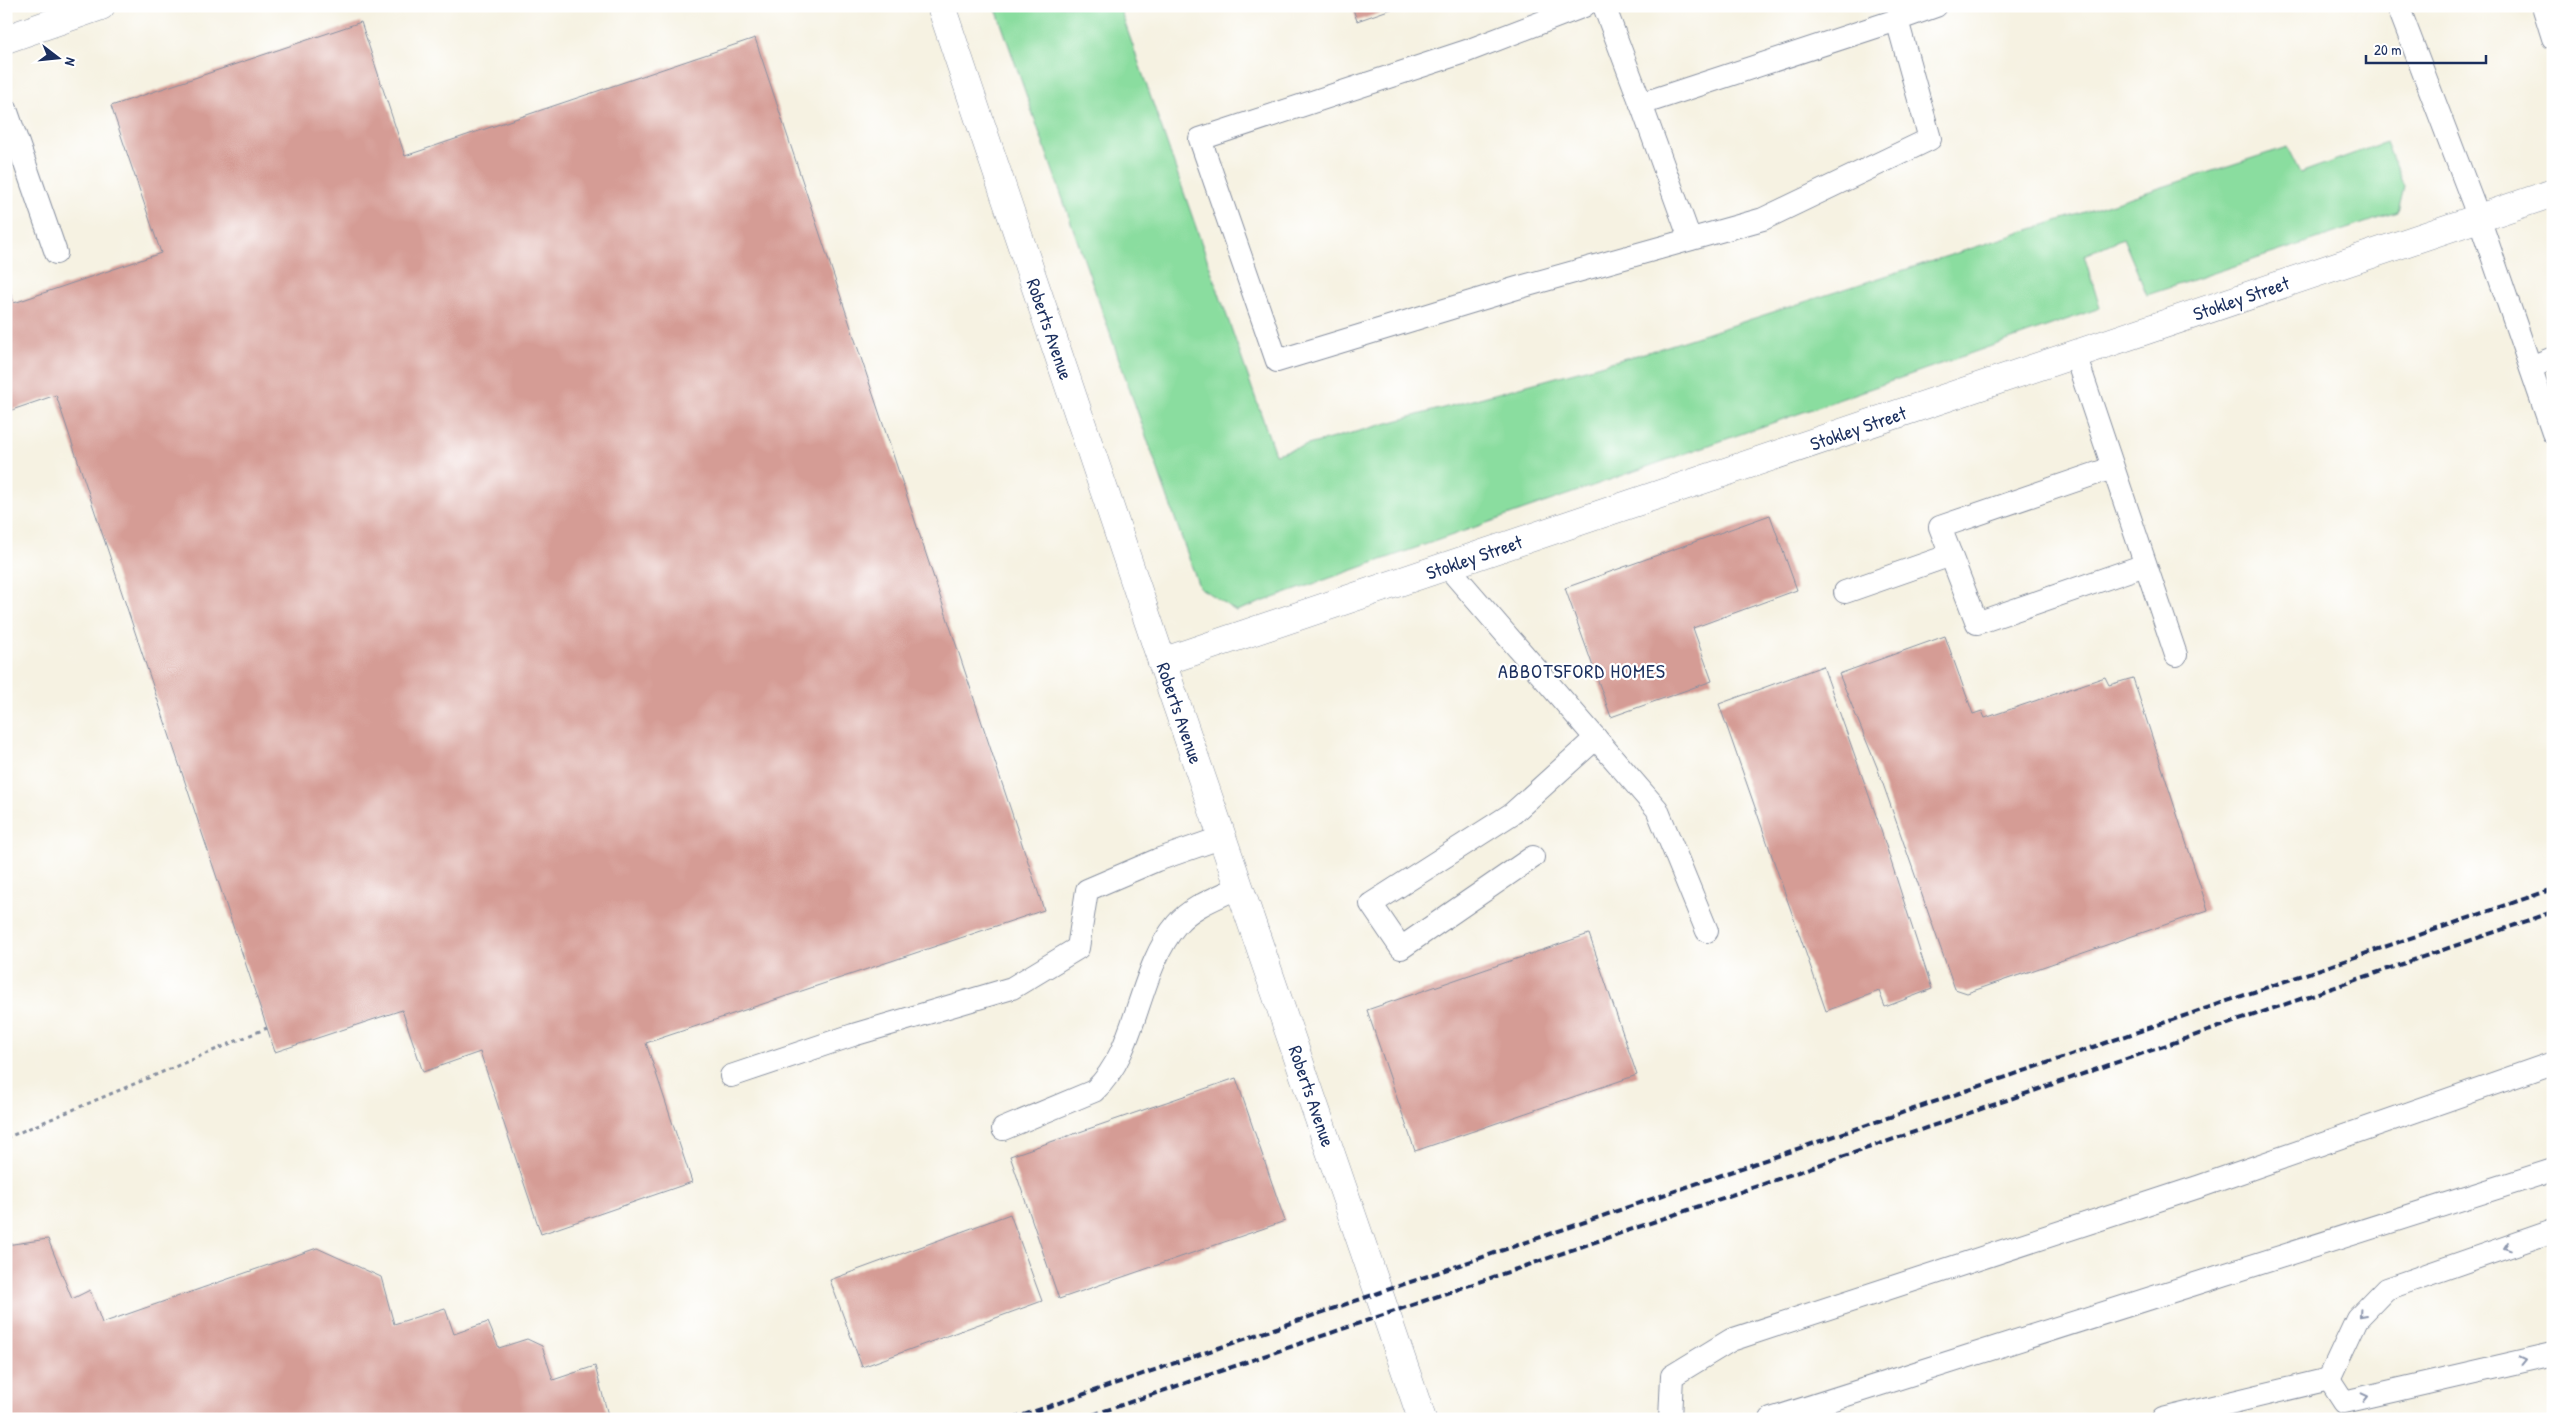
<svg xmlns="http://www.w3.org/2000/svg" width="2559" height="1425" viewBox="0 0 2559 1425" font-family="'Patrick Hand',sans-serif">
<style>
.green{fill:#8add9f;stroke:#52867e}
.building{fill:#d59c95}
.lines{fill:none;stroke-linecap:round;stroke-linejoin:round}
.service-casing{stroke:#8890a0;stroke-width:24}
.minor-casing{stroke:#8890a0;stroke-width:29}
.tertiary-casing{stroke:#8890a0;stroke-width:29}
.secondary-casing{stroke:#8890a0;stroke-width:29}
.path{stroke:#8890a0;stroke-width:3;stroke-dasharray:4 4;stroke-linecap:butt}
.service{stroke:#fff;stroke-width:22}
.minor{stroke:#fff;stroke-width:28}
.tertiary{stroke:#fff;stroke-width:28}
.secondary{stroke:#fff;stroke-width:28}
.rail{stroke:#1b2f5e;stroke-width:4;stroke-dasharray:8 4;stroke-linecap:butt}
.oneway{stroke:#8d97ae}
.labels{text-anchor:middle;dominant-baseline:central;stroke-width:4.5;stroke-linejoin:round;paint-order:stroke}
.street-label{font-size:19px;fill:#1b2f5e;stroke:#fff}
.neighbourhood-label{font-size:20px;letter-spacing:1px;fill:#1b2f5e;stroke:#fff}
</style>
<rect width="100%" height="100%" fill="#fff"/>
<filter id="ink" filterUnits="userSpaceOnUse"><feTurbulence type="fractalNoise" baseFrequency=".02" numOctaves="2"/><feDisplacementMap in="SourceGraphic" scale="10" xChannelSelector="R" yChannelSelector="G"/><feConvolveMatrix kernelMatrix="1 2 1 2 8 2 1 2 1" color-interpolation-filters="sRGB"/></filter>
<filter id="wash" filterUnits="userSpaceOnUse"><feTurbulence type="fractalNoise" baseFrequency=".0096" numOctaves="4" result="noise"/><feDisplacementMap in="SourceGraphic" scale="20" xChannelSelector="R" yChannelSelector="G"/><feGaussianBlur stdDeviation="1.12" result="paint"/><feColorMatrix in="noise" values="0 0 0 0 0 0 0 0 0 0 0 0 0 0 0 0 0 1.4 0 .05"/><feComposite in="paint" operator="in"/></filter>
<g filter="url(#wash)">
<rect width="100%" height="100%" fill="#f6f2e2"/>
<path class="green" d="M995,6h124l156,448 380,-104 632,-203 13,26 86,-31 18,45 -6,25 -251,83 -24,-57 -39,17 16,53 -864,303 -37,-24z"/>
<g id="blocks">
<g class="building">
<path d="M1352,6h45v1l-40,14z"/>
<path d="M361,22l44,134 350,-118 289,872 -398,133 46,139 -151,52 -61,-182 -57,20 -21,-62 -127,42 -219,-657 -50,17v-130l8,21 147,-50 -50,-147z"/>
<path d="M1770,515l27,75 -104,38 19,53 -101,36 -46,-129z"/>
<path d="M1945,636l28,78 9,-3 3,7 120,-41 4,8 24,-7 75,232 -241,83 -12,-4 -78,-222 -38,-93z"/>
<path d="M1823,666l54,152 55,171 -47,18 -6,-16 -53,20 -107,-307z"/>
<path d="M1589,934l48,141 -222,76 -48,-141z"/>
<path d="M1236,1078l49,143 -226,78 -49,-143z"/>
<path d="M1010,1214l32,87 -180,66 -32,-87z"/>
<path d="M48,1239l24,60 18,-9 12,33 215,-75 64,29 13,47 51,-16 9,26 34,-12 11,26 28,-9 15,7 11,34 42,-14 14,53h-603v-174z"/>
</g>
</g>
</g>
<g filter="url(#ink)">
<use href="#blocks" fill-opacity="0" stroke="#8890a0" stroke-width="1"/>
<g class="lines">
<g class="service-casing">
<g id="service">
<path d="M1584,6l-117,45 -267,88 77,222 240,-73 246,-69 167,-80 -33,-119 39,-14"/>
<path d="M1604,6l37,98 256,-84"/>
<path d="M2398,6l81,212 74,215"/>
<path d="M2543,6l10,32"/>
<path d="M1641,104l49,135"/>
<path d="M6,109l50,144"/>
<path d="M2075,354l101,301"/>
<path d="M2531,367l22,-9"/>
<path d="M2112,468l-172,59 37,96 168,-58"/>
<path d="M1447,566l210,243 50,122"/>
<path d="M1845,592l106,-37"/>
<path d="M1533,857l-132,91 -30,-44 142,-91 83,-75"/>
<path d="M731,1076l122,-41 159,-47 66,-40 9,-58 70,-30 66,-23"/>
<path d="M1003,1129l91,-38c44,-40 43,-120 83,-167 15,-18 42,-27 62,-37"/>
<path d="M2329,1379l28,-60 29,-30 167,-58"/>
<path d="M2329,1379l15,23 209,-48"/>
<path d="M1670,1419l2,-43 59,-36 470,-154 352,-123"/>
<path d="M1771,1419l782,-249"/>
<path d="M2163,1419l166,-40"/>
</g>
</g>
<g class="minor-casing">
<path id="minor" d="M1162,662l1391,-469"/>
</g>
<g class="tertiary-casing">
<path id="tertiary" d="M6,39l95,-33"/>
</g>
<g class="secondary-casing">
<path id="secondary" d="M941,6l221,656 260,757"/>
</g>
<path class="path" d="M6,1138l261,-110"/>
<use href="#service" class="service"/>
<use href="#minor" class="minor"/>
<use href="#tertiary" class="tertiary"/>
<use href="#secondary" class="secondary"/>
<g class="rail">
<path d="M1012,1419l1541,-530"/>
<path d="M1081,1419l1472,-507"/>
</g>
</g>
<defs><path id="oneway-chevron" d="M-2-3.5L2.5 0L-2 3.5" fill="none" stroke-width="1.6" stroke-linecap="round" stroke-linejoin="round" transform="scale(1.25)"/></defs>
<g class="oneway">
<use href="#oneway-chevron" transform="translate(2507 1247) rotate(161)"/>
<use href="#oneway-chevron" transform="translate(2362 1314) rotate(132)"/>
<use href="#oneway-chevron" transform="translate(2523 1361) rotate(-13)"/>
<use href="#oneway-chevron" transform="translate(2365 1397) rotate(-13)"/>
</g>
</g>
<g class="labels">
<g class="street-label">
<text transform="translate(2241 298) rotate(-19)">Stokley Street</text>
<text transform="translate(1050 329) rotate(71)">Roberts Avenue</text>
<text transform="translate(1858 428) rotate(-19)">Stokley Street</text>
<text transform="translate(1474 557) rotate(-19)">Stokley Street</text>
<text transform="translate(1180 713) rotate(71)">Roberts Avenue</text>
<text transform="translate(1312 1096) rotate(71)">Roberts Avenue</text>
</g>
<g class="neighbourhood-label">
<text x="1582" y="670">ABBOTSFORD HOMES</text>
</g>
</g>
<rect width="2559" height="1425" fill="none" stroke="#fff" stroke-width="25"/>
<g transform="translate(58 58) rotate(106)" stroke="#ffffff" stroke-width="4" paint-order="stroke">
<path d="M0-4L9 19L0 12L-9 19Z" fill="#1b2f5e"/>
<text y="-8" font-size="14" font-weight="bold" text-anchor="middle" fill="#1b2f5e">N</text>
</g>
<path d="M2366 55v8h120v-8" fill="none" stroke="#1b2f5e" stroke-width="2.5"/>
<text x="2374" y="55" font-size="15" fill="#1b2f5e" stroke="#ffffff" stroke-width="4" paint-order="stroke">20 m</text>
</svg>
